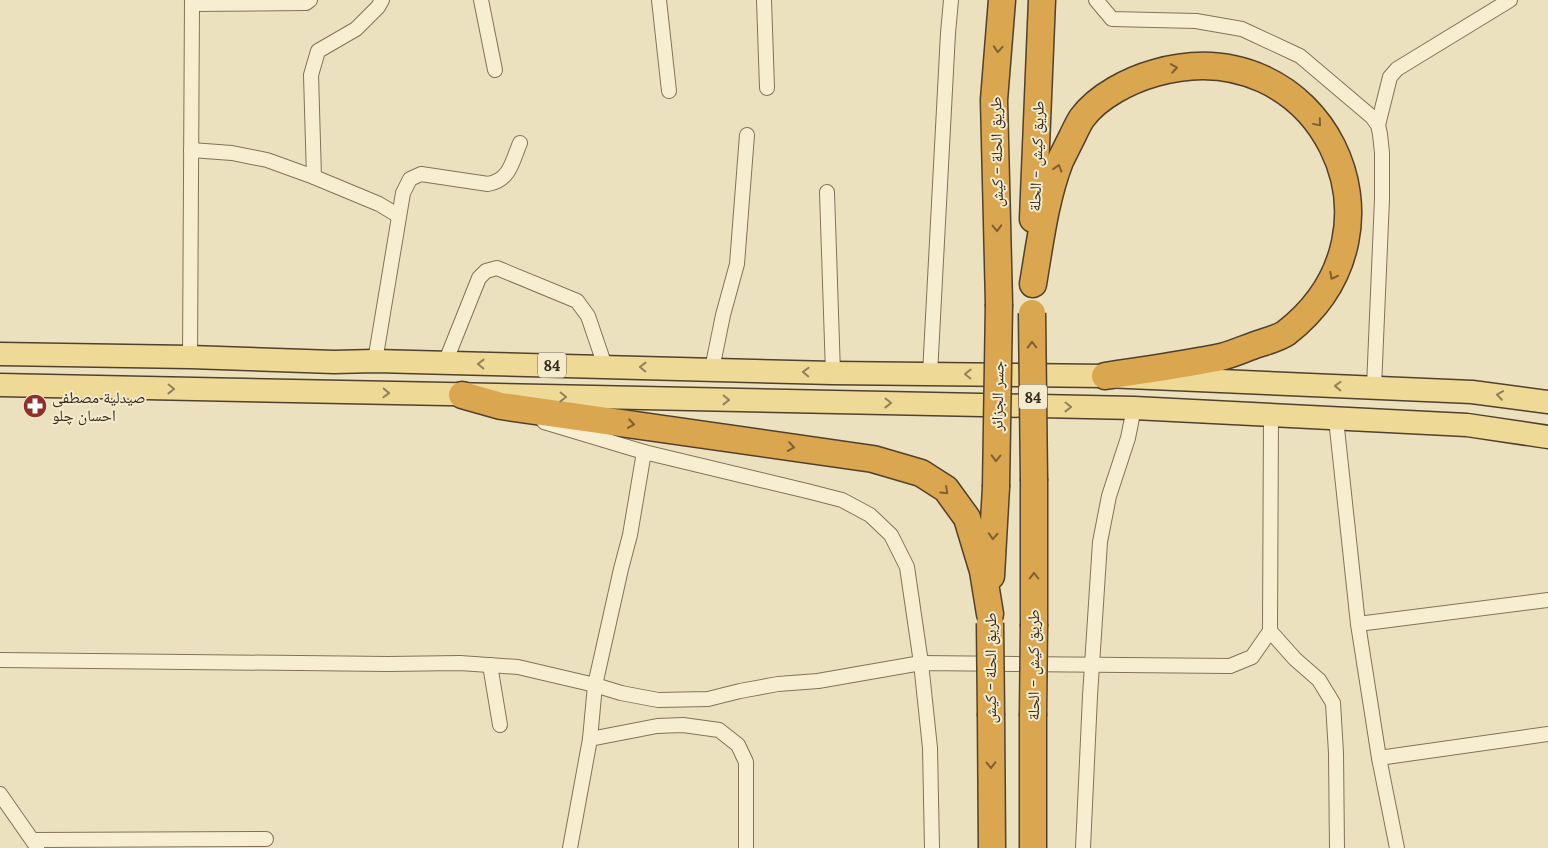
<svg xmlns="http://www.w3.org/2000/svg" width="1548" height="848" viewBox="0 0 1548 848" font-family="Lora,'Noto Naskh Arabic',serif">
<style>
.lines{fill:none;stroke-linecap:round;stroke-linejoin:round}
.street-casing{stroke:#837258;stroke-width:16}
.primary-casing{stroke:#51402c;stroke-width:25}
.highway-casing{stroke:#51402c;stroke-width:29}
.street{stroke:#f7eed1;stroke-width:14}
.primary{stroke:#efd996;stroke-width:22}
.highway{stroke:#daa650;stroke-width:26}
.highway-bridge-casing{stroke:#51402c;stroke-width:29;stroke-linecap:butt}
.highway-bridge{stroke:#daa650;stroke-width:26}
.oneway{stroke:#7e6133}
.oneway2{stroke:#918159}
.labels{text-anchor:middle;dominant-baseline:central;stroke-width:4;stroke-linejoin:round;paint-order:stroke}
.shield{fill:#f4ebcd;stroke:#6d6351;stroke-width:1}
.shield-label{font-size:15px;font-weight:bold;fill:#33291c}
.street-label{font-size:16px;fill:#33291c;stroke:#f4ebcd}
.poi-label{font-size:16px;fill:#33291c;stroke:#f4ebcd;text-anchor:start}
</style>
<rect width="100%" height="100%" fill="#ece1be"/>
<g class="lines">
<g class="street-casing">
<g id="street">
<path d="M481,0l14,70"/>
<path d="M659,0l10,91"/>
<path d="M764,0l3,88"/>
<path d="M1096,0l16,19 84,2 46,8 58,27 72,61 6,8 2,9 2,19v46l-8,188"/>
<path d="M192,4l114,-1 4,-3"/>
<path d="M1378,125l12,-48 7,-8 113,-69"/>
<path d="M191,150l41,3 35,7 47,17 65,27 20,12"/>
<path d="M314,177l-3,-102 7,-24 38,-22 22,-22 4,-7"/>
<path d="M827,192l6,181"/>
<path d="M190,357l2,-357"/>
<path d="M375,361l28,-168 7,-14 11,-5 67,10c22,-4 24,-22 32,-41"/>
<path d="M445,363l34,-85 7,-7 11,-3 80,33 11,15 17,50"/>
<path d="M712,369l11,-54 14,-51 10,-129"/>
<path d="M930,374l18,-341 3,-33"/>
<path d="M1271,415l-1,216 25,28 24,21 14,23 3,50 1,95"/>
<path d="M1336,419l22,205 21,134 18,90"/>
<path d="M544,422l100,30 163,39 35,9 28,15 21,20 16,32 14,96 9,85 2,100"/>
<path d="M1358,624l190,-24"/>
<path d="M0,660l388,4 72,-1 58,4 77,18 26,8 37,7 50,-1 32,-8 38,-7 40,-3 103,-18 309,3 22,-9 18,-26"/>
<path d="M490,665l10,60"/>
<path d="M590,739l67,-13 26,-1 36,5 19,15 8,17v86"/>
<path d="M1379,758l169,-24"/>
<path d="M0,794l37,53"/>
<path d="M33,840l233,-1"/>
<path d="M570,848l20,-109 5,-54 26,-116 9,-34 14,-83"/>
<path d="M1083,848l7,-152 10,-154 9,-46 19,-58 6,-30"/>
</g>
</g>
<g class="primary-casing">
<g id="primary">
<path d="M0,354l190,3 144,5 41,-1 458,12 272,3 367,16 76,10"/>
<path d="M0,385l1134,23 333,17 81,12"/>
</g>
</g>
<g class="highway-casing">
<g id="highway">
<path d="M1033,219l9,-219"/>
<path d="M1033,284c7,-41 12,-84 27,-123 4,-8 8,-16 12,-24 3,-6 6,-13 10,-19 16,-22 48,-38 73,-45 164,-47 265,156 131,260 -7,5 -19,8 -28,11 -12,4 -25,10 -37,13 -38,8 -78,13 -116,19"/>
<path d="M999,304l-5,-204 8,-100"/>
<path d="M462,395l39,11 372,53 48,14 25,16 21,29 16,53 7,43"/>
<path d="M991,576l5,-89"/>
<path d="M1034,624v-143"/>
<path d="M991,716l1,132"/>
<path d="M1033,848v-132"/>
</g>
</g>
<use href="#street" class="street"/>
<use href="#primary" class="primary"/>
<use href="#highway" class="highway"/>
<g class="highway-bridge-casing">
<g id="highway-bridge">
<path d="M1032,313l2,168"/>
<path d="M996,487l3,-183"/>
<path d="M990,623l1,93"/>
<path d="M1033,716l1,-92"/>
</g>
</g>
<use href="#highway-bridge" class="highway-bridge"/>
</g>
<defs><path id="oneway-chevron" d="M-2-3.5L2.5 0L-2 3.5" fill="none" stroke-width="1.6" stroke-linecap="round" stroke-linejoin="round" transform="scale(1.25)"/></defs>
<g class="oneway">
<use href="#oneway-chevron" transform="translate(998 49) rotate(94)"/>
<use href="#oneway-chevron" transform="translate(1174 68) rotate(-9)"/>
<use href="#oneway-chevron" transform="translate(1318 123) rotate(50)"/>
<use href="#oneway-chevron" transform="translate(1058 168) rotate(-73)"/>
<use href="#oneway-chevron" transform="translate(997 228) rotate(89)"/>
<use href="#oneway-chevron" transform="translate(1333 276) rotate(117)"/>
<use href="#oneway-chevron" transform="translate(1032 345) rotate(-91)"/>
<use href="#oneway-chevron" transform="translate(631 424) rotate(8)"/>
<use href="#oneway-chevron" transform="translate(791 447) rotate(8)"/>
<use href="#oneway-chevron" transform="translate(996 458) rotate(91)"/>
<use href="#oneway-chevron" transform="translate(945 491) rotate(43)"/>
<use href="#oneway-chevron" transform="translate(993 536) rotate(93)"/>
<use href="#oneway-chevron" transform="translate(1034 576) rotate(-90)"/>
<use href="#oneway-chevron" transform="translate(991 765) rotate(89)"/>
</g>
<g class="oneway2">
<use href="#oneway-chevron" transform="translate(481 364) rotate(-179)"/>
<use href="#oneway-chevron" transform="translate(643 367) rotate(-179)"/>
<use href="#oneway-chevron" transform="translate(806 372) rotate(-178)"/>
<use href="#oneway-chevron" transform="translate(968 374) rotate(-179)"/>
<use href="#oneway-chevron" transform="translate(1338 386) rotate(-178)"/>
<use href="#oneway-chevron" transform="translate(171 389) rotate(1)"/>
<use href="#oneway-chevron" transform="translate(386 393) rotate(2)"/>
<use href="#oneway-chevron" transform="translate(1500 395) rotate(-172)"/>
<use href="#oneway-chevron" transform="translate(563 397) rotate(1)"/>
<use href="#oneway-chevron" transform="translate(726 400) rotate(1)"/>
<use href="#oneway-chevron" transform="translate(888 403) rotate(1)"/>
<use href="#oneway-chevron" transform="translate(1068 407) rotate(1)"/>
</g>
<defs>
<g id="pharmacy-disc" transform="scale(1.25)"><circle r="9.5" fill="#90302a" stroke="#f4ebcd"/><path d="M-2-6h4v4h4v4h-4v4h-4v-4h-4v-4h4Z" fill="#fff"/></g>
</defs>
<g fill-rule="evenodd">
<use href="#pharmacy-disc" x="35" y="406"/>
</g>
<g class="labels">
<g class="shield">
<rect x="538" y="352.5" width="28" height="25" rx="4"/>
<rect x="1019" y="384.5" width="28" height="25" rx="4"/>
</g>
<g class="shield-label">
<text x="552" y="365">84</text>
<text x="1033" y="397">84</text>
</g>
<g class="street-label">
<text transform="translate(996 152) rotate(-91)">طريق الحلة - كيش</text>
<text transform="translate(1036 156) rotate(-88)">طريق كيش - الحلة</text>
<text transform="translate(997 396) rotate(-89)">جسر الجزائر</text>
<text transform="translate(1033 665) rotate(-90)">طريق كيش - الحلة</text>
<text transform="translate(990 668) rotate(-90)">طريق الحلة - كيش</text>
</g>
<g class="poi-label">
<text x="52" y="397">صيدلية مصطفى<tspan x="52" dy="18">احسان چلو</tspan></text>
</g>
</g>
</svg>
